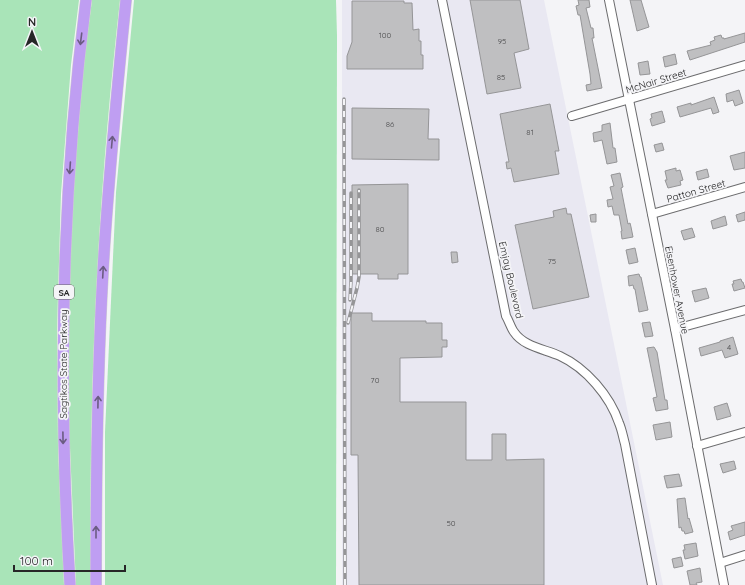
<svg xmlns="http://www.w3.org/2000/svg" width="745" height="585" viewBox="0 0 745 585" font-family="Quicksand,sans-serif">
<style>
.built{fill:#e9e8f2}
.green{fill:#a9e4b8}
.building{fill:#bfbfc1;stroke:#959597}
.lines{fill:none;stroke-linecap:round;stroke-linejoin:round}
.minor-casing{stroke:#6c6c6e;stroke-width:10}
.highway-casing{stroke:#cfcfcf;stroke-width:12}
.minor{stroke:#fff;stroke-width:8}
.highway{stroke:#bf9ef2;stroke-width:11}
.rail-casing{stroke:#959597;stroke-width:3.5}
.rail{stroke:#f4f4f7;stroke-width:2;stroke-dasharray:6;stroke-linecap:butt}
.oneway{stroke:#6b5c82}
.labels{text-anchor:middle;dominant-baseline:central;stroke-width:3.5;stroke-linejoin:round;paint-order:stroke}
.number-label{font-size:8px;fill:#4c4c4e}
.shield{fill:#f4f4f7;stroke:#646465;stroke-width:1}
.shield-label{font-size:9px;font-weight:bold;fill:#262627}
.street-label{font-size:10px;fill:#262627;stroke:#f4f4f7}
</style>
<rect width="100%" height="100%" fill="#f4f4f7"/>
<path class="built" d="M342,0h202l119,585h-321z"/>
<g class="green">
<path d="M0,0h79l-8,65 -10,129 -4,135 1,119 6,137h-64z"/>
<path d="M92,0h28c-22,193 -32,391 -29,585h-15l-9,-205 3,-155 14,-164z"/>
<path d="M134,0h202l1,36 -1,549h-231v-153l11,-240z"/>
</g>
<g class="building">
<path d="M470,0h50l9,49 -15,4 7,35 -34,6z"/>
<path d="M578,0h11l1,7 -4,1 5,20h2l1,10h-2l10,50 -15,3 -1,-6 5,-1 -1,-10 -10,-59h-2l-2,-9 3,-1z"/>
<path d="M630,0h11l8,27 -12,4z"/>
<path d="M352,1h52v2h8l1,27 6,-1v12h2v14h2v14h-76v-13l5,-14z"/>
<path d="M745,33v9l-55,18 -3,-9 24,-6 -1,-3 5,-2 -1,-3 7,-2 1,3h2v1z"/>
<path d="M675,54l2,10 -12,3 -2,-10z"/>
<path d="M648,61l2,13 -10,1 -2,-12z"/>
<path d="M739,90l4,13 -8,3 -2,-6 -6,2 -1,-8z"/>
<path d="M714,97l5,15 -6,2 -2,-6 -31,9 -3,-10 14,-4v2z"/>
<path d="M550,104l9,47h-4l4,23 -45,8 -3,-14 -4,1 -1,-7h3l-9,-48z"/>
<path d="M352,108l77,1 -1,30h11v21l-87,-1z"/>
<path d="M662,111l3,11 -13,4 -2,-7 2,-1 -1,-4z"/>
<path d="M610,123l3,25h2l2,14 -10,2 -5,-24 -8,2 -1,-9 9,-2v-6z"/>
<path d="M662,143l2,7 -8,2 -2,-7z"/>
<path d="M745,152v16l-11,2 -4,-14z"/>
<path d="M676,168v3l4,-1 3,10 -3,1 1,4 -13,3 -3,-8h2l-2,-9z"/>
<path d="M707,169l2,8 -11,3 -2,-8z"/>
<path d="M620,173l3,14 -2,1 7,36 2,-1 1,4 2,10 -11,2 -1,-8h1l-3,-16h-5l-2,-9 -4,1 -1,-7 6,-1 -3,-12 4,-1 -3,-11z"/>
<path d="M408,184v90h-10v5h-20v-5h-26v-89z"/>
<path d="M566,208l1,6h4l18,83 -56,12 -18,-84 39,-8 -1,-6z"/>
<path d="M745,212v8l-7,2 -2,-7z"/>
<path d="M596,214v8h-5l-1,-7z"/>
<path d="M725,216l2,9 -14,4 -2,-8z"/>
<path d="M692,228l3,9 -11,3 -3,-9z"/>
<path d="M635,248l3,14 -9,2 -3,-14z"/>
<path d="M451,252h6l1,10 -6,1z"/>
<path d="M639,274l1,3h1l7,33 -9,2 -4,-23h-1l-1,-4 -4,1 -1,-10z"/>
<path d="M741,279l1,3h1l2,6 -11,3 -2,-7h2l-1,-3z"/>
<path d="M706,288l3,10 -14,4 -3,-11z"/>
<path d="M351,313h21v8h54v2h16v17h5v7h-5v10l-42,1v44h66v58h26v-26h14v26l38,-1v126h-185l-1,-130h-7z"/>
<path d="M650,322l3,14 -8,1 -3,-14z"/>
<path d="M733,337l5,17 -13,4 -3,-8 -21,6 -2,-8 21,-6v-1z"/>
<path d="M654,347l3,5 8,48h2l1,9 -12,2 -3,-13 4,-1 -10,-49z"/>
<path d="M727,403l4,13 -14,4 -3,-13z"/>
<path d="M670,422l2,15 -16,3 -3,-15z"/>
<path d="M734,461l2,8 -13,4 -3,-9z"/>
<path d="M679,474l3,12 -15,2 -3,-12z"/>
<path d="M685,498l3,21 1,-1 4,14 -8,2 -1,-3h-2l-1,-4 -2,1 -2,-29z"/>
<path d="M745,522v13l-15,5 -2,-8 5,-2 -2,-4z"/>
<path d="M696,543l2,13 -13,3 -2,-9h2l-1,-5z"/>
<path d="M681,557l2,9 -9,2 -2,-9z"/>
<path d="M700,568l2,14 -6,1 1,2h-7l-3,-14z"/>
</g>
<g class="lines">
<g class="minor-casing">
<g id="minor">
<path d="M442,0l64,316c3,5 5,12 8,16 10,15 31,17 46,24 26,12 50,40 59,67 3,7 4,14 6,21l27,141"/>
<path d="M609,0l66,329 49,256"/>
<path d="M572,116l173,-51"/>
<path d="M652,214l93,-27"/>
<path d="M675,329l70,-19"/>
<path d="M697,446l48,-14"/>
<path d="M720,563l25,-8"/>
</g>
</g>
<g class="highway-casing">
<g id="highway">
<path d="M70,585c-12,-195 -9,-391 16,-585"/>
<path d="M96,585c0,-105 1,-209 7,-314 5,-91 14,-181 23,-271"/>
</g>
</g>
<use href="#minor" class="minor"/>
<use href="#highway" class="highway"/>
<g class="rail-casing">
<g id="rail">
<path d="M344,99l1,486"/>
<path d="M350,300l1,-19v-88"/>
<path d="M348,323l9,-35 2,-11v-87"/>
</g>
</g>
<use href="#rail" class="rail"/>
</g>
<defs><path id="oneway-shaft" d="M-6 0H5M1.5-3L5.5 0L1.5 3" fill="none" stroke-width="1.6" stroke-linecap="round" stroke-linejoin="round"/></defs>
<g class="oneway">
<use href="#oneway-shaft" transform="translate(81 39) rotate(97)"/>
<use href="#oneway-shaft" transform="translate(112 142) rotate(-85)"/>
<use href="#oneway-shaft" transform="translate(70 168) rotate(94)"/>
<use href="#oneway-shaft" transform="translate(103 272) rotate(-87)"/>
<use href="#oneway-shaft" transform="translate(98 402) rotate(-89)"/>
<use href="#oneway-shaft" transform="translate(63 438) rotate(89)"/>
<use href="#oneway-shaft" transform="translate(96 532) rotate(-90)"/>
</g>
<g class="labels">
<g class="number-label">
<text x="385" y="35">100</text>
<text x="502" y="41">95</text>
<text x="501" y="77">85</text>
<text x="390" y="124">86</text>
<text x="530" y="132">81</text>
<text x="380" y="229">80</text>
<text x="552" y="261">75</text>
<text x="729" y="347">4</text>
<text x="375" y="380">70</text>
<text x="451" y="523">50</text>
</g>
<rect class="shield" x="54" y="285" width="20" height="14" rx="3"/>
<g class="shield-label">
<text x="64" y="292">SA</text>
</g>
<g class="street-label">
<text transform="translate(656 81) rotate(-17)">McNair Street</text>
<text transform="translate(696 191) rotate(-16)">Patton Street</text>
<text transform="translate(511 280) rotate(77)">Emjay Boulevard</text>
<text transform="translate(677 290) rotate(79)">Eisenhower Avenue</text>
<text transform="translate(63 364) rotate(-90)">Sagtikos State Parkway</text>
</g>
</g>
<g transform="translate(32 32)" stroke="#f4f4f7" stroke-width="3" paint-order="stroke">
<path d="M0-3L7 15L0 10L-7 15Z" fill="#262627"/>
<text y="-6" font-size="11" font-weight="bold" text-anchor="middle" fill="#262627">N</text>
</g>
<path d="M14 565v6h111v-6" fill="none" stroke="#262627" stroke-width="2"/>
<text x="20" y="565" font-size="12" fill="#262627" stroke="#f4f4f7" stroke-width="3" paint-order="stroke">100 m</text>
</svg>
